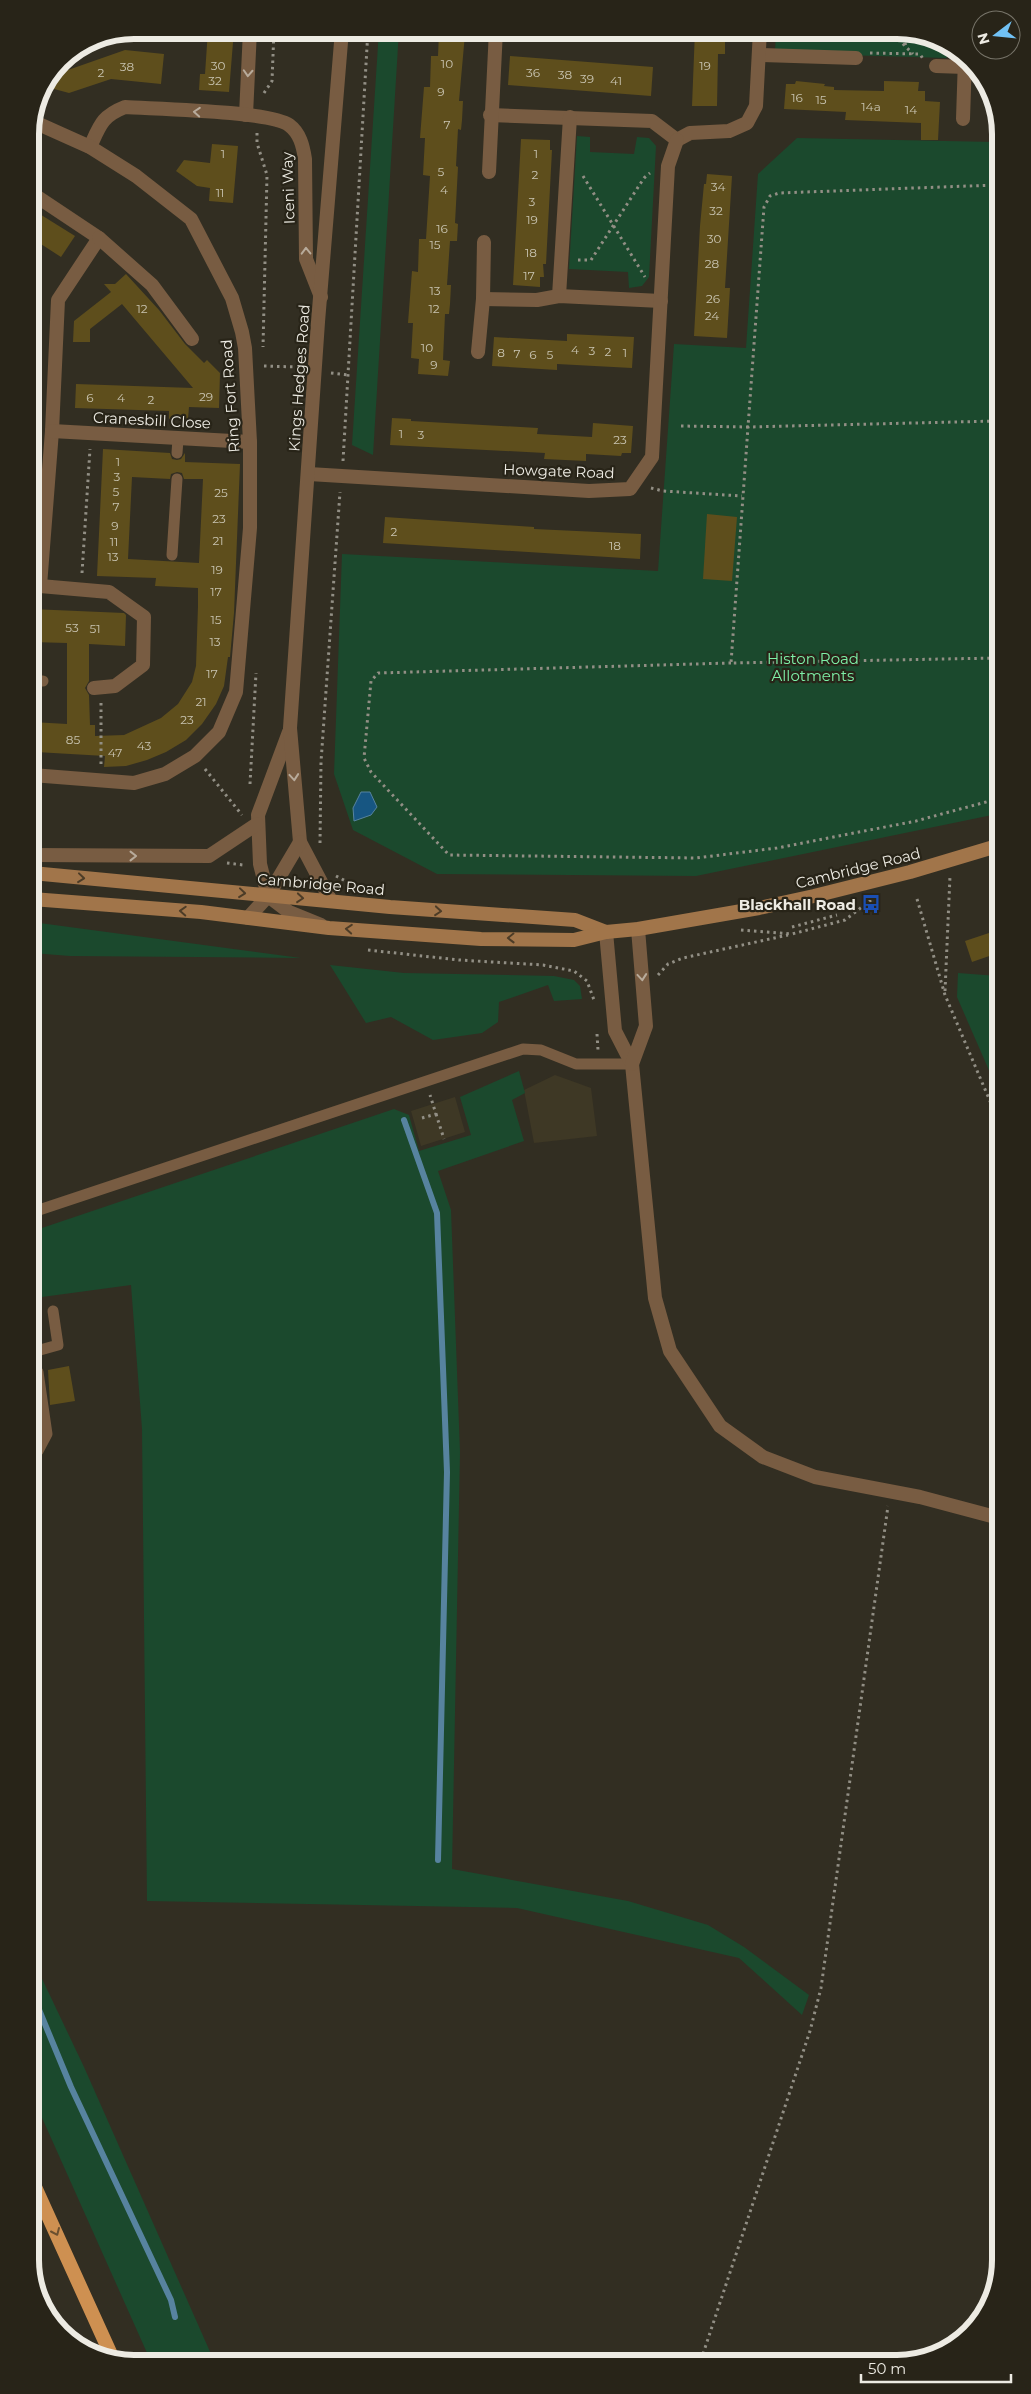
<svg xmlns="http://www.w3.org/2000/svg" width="1031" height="2394" viewBox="0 0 1031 2394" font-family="Montserrat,sans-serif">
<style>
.built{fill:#3e3825}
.green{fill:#1b492d}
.water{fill:#175682;stroke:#57839f}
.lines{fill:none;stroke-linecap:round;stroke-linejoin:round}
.stream{stroke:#57839f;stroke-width:6}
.building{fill:#5e4e1c;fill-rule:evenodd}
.path{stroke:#928f85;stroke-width:3;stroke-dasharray:2.5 4;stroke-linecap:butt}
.service{stroke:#785c42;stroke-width:11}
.minor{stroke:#785c42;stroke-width:14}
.tertiary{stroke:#785c42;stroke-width:14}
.secondary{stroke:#a1754a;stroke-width:14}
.trunk{stroke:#ce9051;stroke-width:14}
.oneway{stroke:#b8ab9b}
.oneway2{stroke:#4c3c27}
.oneway3{stroke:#6a4f2f}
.labels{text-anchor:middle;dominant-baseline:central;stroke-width:4.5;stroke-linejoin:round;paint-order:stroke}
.number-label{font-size:12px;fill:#c9c4b1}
.street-label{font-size:15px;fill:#edebe3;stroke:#282418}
.park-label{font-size:15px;fill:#7ef1a8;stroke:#282418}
.poi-label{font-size:15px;font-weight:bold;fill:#edebe3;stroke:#282418;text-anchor:end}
.rim{fill:none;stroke:#edebe3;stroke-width:6}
</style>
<rect width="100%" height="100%" fill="#322e22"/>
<g class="built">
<path d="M555,1075l36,13 6,48 -63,7 -10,-53z"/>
<path d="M455,1097l10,35 -44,14 -10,-35z"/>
</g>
<g class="green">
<path d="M379,30h20l-26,425 -21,-10z"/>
<path d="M776,30h128l51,21 -9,7 -171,-5z"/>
<path d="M577,136l13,1v15l44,2 3,-17 12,1 7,8 -7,131 -7,9 -13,2 -1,-16 -59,-3z"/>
<path d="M797,138l198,4 2,672 -301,62 -259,-2 -84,-44 -19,-56 8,-220 316,17 16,-227 72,4 12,-174z"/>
<path d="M32,922l269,36 -231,-2 -38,-3z"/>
<path d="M330,965l74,8 150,3 20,4 6,6 2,13 -28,2 -6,-16 -49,17 -1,20 -16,11 -49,7 -42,-23 -25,6z"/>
<path d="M958,973l40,3v115l-41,-94z"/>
<path d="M519,1071l6,22 -13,7 12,41 -86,30 13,39 9,242 -8,417 176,32 80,24 36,22 65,48 -7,20 -63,-57 -222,-50 -370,-7 -5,-472 -11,-144 -89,12 -9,-47v-19l361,-122 15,6 10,36 52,-16 -11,-38z"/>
<path d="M35,1964l49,103 131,296 -63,1 -117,-262z"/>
</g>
<path class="water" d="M361,792h9l7,15 -6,8 -17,6 -1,-13z"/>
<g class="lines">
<g class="stream">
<path d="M404,1120l33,93 10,259 -9,388"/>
<path d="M35,2000l36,87 100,213 4,17"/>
</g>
</g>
<g class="building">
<path d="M208,30h26l-5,62 -30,-2 1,-16h5z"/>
<path d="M695,30h30v24h-7l-1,52h-25z"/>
<path d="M439,33l26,1 -6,67h4l-1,19 -1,10 -3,-1 -2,37 2,1 -3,56 3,1 -1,17h-7l-3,44h4l-1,19 -1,10h-4l-2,46 7,1 -2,15 -30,-2 1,-15 -8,-1 2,-35h-5l4,-52 6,1 1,-33h7l4,-63 -7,-1 2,-37h-5l4,-51h6l1,-31h7z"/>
<path d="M125,50l39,4 -3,30 -50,-5 -42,14 -26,-7 13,-19 12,3z"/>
<path d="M510,56l143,11 -2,29 -143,-11z"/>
<path d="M796,81l29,3 -1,2 10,1v3l50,1v-10l35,1 -1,9h7v10l15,1 -2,38h-17v-17l-76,-3 1,-8 -62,-3 2,-25h9z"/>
<path d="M521,139l29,1v10h2l-6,114h-3l1,13h-4v10l-27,-2z"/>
<path d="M212,144l26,2 -5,57 -24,-2 1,-13 -13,-2 -21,-15 8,-11 26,3z"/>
<path d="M707,174l25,2 -7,112h5l-3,50 -33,-2 6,-110 4,-42h2z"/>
<path d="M30,208l45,28 -14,21 -31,-20z"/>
<path d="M126,274l33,36 26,34 19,19 3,-3 13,13 -1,35 -30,-1 -1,12h-19v-8l-94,-3 1,-24 117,4 -71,-84 -32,25v13h-17l1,-21 37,-29 -7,-8h11z"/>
<path d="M567,334l67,3 -2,31 -75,-4v6l-65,-4 2,-29 73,4z"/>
<path d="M392,418l19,1v2l127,7 -1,6 55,3 1,-14 40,3 -2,27h-9l-1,3 -35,-2v7l-42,-2 1,-6 -155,-8z"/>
<path d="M103,449l67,4 2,6 5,1 4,-1 4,-6v9l55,2 -6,149 -4,44h-2l-4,29 -8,18 -14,20 -16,16 -20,12 -19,8 -21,6 -22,1 1,-11 -69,-4 1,-3h-5v-27l35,2v-81l-36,-1v-33l93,4 2,2 -1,31 -36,-2v37l-4,7 4,7 1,30h5v11l29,-1 37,-17 17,-14 14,-22 4,-16 2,-60v-18l-43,-2 1,-8 -59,-2zM177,472l5,1 2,6h19l-4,84 -71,-4 4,-82 38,2 1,-5z"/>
<path d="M707,514l30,3 -5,64 -29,-2z"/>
<path d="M385,517l149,10v2l107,5 -1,25 -257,-16z"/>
<path d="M998,930v23l-26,9 -7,-21z"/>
<path d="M69,1366l6,35 -25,4 -2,-35z"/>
</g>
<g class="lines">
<g class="path">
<path d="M889,30l24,24"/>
<path d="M902,30l4,17"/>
<path d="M781,39l12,-9"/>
<path d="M870,53l50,1 3,5"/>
<path d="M264,93l8,-12 2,-51"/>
<path d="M257,133v10l10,32 -4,172"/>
<path d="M583,176l62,101"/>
<path d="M578,260h13l53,-82 6,-5"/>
<path d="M264,366l34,1v2"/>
<path d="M331,373l17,2"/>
<path d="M996,421l-248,6 -17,236 266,-5"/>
<path d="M681,426l67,1 16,-220 6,-11 9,-3 217,-8"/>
<path d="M343,461l25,-431"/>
<path d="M651,488l12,3 79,5"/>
<path d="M82,573l8,-124"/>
<path d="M731,663l-353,10 -7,8 -7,77 7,14 78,83 247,3 81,-10 139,-27 81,-22"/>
<path d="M101,703v61"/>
<path d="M205,769l37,46"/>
<path d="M250,784l6,-111"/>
<path d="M320,843l1,-81 19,-270"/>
<path d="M227,863l16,2"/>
<path d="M336,876l21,11"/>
<path d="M917,899l28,96 53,125"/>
<path d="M792,927l45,-12"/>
<path d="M741,930l51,4 53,-14 26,-20"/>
<path d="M368,950l91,10 84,5 31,6 13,10 7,19"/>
<path d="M658,975l10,-11 15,-6 105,-23"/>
<path d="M945,991l5,-115"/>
<path d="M597,1034l1,16"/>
<path d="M436,1114l8,25"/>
<path d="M422,1118l14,-4 -6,-19"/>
<path d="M701,2360l109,-329 11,-43 67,-482"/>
</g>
<g class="service">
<path d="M177,453l1,-14"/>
<path d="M172,555l5,-76"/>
<path d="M32,681h11"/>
<path d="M33,1212l490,-163 18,1 35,14h56"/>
<path d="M33,1352l25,-7 -5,-34"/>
<path d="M33,1368l5,4 9,62 -9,17"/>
</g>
<g class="minor">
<path d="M759,55l97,3"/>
<path d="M936,66l29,1"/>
<path d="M246,115l4,-85"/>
<path d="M490,115l162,6 25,19"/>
<path d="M963,119l2,-61"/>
<path d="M677,140l13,-7 39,-2 18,-8 9,-17 4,-76"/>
<path d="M90,147c10,-22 12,-31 35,-40 30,2 145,4 164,18 11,8 14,21 16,34l1,100 15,38"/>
<path d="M489,172l7,-142"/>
<path d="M30,192l69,46 -41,62 -6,131 -12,155h-9"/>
<path d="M99,238l53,47 40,54"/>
<path d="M559,296l11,-179"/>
<path d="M483,299l54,1 22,-4 102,5"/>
<path d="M478,352l5,-53 1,-57"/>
<path d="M52,431l198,11"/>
<path d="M309,474l280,17 41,-2 22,-32 16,-291 9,-26"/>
<path d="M40,586l69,6 35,25 -1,48 -28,21 -21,2"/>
<path d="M32,775l102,8 31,-9 30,-18 24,-24 17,-40 14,-164v-86l-5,-94 -3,-16 -10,-34 -41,-79 -55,-43 -46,-29 -58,-26"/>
<path d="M606,932l9,99 17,33 23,234 15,53 50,75 43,31 52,20 105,20 79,21"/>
<path d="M632,1064l14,-38 -8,-97"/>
</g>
<g class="tertiary">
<path d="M289,732l-31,83 2,49 8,32 21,16 32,13"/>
<path d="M32,855l177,1 48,-32"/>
<path d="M331,901l-31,-59 -10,-114 28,-406 24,-292"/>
<path d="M248,918l20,-22 32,-54"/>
</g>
<g class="secondary">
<path d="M32,873l358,34 185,13 31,12"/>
<path d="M32,899l169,13 128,16 152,11 93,1 32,-8 32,-3 121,-21 55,-12 96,-24 87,-26"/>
</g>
<g class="trunk">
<path d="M35,2187l78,172"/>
<path d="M36,2288l7,16"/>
</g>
</g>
<defs><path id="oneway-chevron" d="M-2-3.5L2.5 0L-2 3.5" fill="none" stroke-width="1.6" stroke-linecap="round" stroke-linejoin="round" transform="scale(1.25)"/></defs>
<g class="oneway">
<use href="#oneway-chevron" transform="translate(248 73) rotate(93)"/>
<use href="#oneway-chevron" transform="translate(197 112) rotate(-176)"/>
<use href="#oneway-chevron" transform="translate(306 251) rotate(-91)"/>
<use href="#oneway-chevron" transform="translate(294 777) rotate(85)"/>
<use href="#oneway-chevron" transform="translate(133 856)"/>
<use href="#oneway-chevron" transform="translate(642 977) rotate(85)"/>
</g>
<g class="oneway2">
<use href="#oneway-chevron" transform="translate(81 878) rotate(6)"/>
<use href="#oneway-chevron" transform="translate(242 893) rotate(6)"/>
<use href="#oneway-chevron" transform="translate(300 898) rotate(5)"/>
<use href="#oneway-chevron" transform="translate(183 911) rotate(-177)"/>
<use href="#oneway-chevron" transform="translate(438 911) rotate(5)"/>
<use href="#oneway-chevron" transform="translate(349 929) rotate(-176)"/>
<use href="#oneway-chevron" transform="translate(511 938) rotate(179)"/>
</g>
<use class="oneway3" href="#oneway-chevron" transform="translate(56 2232) rotate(66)"/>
<defs>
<g id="bus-bare" transform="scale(1.5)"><path d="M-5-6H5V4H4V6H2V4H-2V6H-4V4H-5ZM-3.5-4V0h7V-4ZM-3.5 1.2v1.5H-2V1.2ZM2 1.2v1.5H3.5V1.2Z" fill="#1a4fb4" stroke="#282418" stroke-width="2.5" paint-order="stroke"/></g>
</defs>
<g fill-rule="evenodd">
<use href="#bus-bare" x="871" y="904"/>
</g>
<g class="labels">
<g class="number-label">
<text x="447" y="63">10</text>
<text x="218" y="65">30</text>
<text x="705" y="65">19</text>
<text x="127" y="66">38</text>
<text x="101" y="72">2</text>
<text x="533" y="72">36</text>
<text x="565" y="74">38</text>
<text x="587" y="78">39</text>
<text x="215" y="80">32</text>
<text x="616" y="80">41</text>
<text x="441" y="91">9</text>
<text x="797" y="97">16</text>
<text x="821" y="99">15</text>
<text x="871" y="106">14a</text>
<text x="911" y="109">14</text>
<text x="447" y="124">7</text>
<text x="223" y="153">1</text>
<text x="536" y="153">1</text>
<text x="441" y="171">5</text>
<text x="535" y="174">2</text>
<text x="718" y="186">34</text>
<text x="444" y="189">4</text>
<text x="220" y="192">11</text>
<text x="532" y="201">3</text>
<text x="716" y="210">32</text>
<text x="532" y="219">19</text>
<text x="442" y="228">16</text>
<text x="714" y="238">30</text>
<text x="435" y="244">15</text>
<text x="531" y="252">18</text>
<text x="712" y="263">28</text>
<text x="529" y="275">17</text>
<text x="435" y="290">13</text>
<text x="713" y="298">26</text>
<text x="142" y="308">12</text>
<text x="434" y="308">12</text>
<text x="712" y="315">24</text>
<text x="427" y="347">10</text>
<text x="575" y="349">4</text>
<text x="592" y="350">3</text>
<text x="608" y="351">2</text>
<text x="501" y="352">8</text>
<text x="625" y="352">1</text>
<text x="517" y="353">7</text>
<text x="533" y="354">6</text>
<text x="550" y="354">5</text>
<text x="434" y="364">9</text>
<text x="206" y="396">29</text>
<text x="90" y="397">6</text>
<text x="121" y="397">4</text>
<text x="151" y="399">2</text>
<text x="401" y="433">1</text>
<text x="421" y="434">3</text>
<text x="620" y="439">23</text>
<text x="118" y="461">1</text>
<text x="117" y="476">3</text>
<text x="116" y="491">5</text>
<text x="221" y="492">25</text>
<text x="116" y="506">7</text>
<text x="219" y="518">23</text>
<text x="115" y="525">9</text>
<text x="394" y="531">2</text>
<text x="218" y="540">21</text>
<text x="114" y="541">11</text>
<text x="615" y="545">18</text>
<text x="113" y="556">13</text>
<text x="217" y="569">19</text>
<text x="216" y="591">17</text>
<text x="216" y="619">15</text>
<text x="72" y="627">53</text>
<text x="95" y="628">51</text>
<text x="215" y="641">13</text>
<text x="212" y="673">17</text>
<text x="201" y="701">21</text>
<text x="187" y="719">23</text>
<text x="73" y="739">85</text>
<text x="144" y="745">43</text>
<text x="115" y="752">47</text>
</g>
<g class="street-label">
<text transform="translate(288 188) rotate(-92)">Iceni Way</text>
<text transform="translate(299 378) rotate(-86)">Kings Hedges Road</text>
<text transform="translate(230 396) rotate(-94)">Ring Fort Road</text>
<text transform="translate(152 420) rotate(3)">Cranesbill Close</text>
<text transform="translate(559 471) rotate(2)">Howgate Road</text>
<text transform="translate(858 868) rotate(-14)">Cambridge Road</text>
<text transform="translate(321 884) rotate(5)">Cambridge Road</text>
</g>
<g class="park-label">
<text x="813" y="658">Histon Road<tspan x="813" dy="17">Allotments</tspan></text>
</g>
<g class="poi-label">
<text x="856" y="904">Blackhall Road</text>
</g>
</g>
<path d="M0 0H1031V2394H0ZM134 39H897A95 95 0 0 1 992 134V2260A95 95 0 0 1 897 2355H134A95 95 0 0 1 39 2260V134A95 95 0 0 1 134 39Z" fill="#282418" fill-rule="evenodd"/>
<path class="rim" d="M134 39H897A95 95 0 0 1 992 134V2260A95 95 0 0 1 897 2355H134A95 95 0 0 1 39 2260V134A95 95 0 0 1 134 39Z"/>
<g transform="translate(996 35) rotate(254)"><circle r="24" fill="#282418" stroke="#777469"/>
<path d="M0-4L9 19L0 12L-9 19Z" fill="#71c1f4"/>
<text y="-8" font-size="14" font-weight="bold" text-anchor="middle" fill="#edebe3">N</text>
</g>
<path d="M861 2374v8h150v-8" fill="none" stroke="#edebe3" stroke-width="2.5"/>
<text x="868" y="2374" font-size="15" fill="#edebe3" stroke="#282418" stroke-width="4" paint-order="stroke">50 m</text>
</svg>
